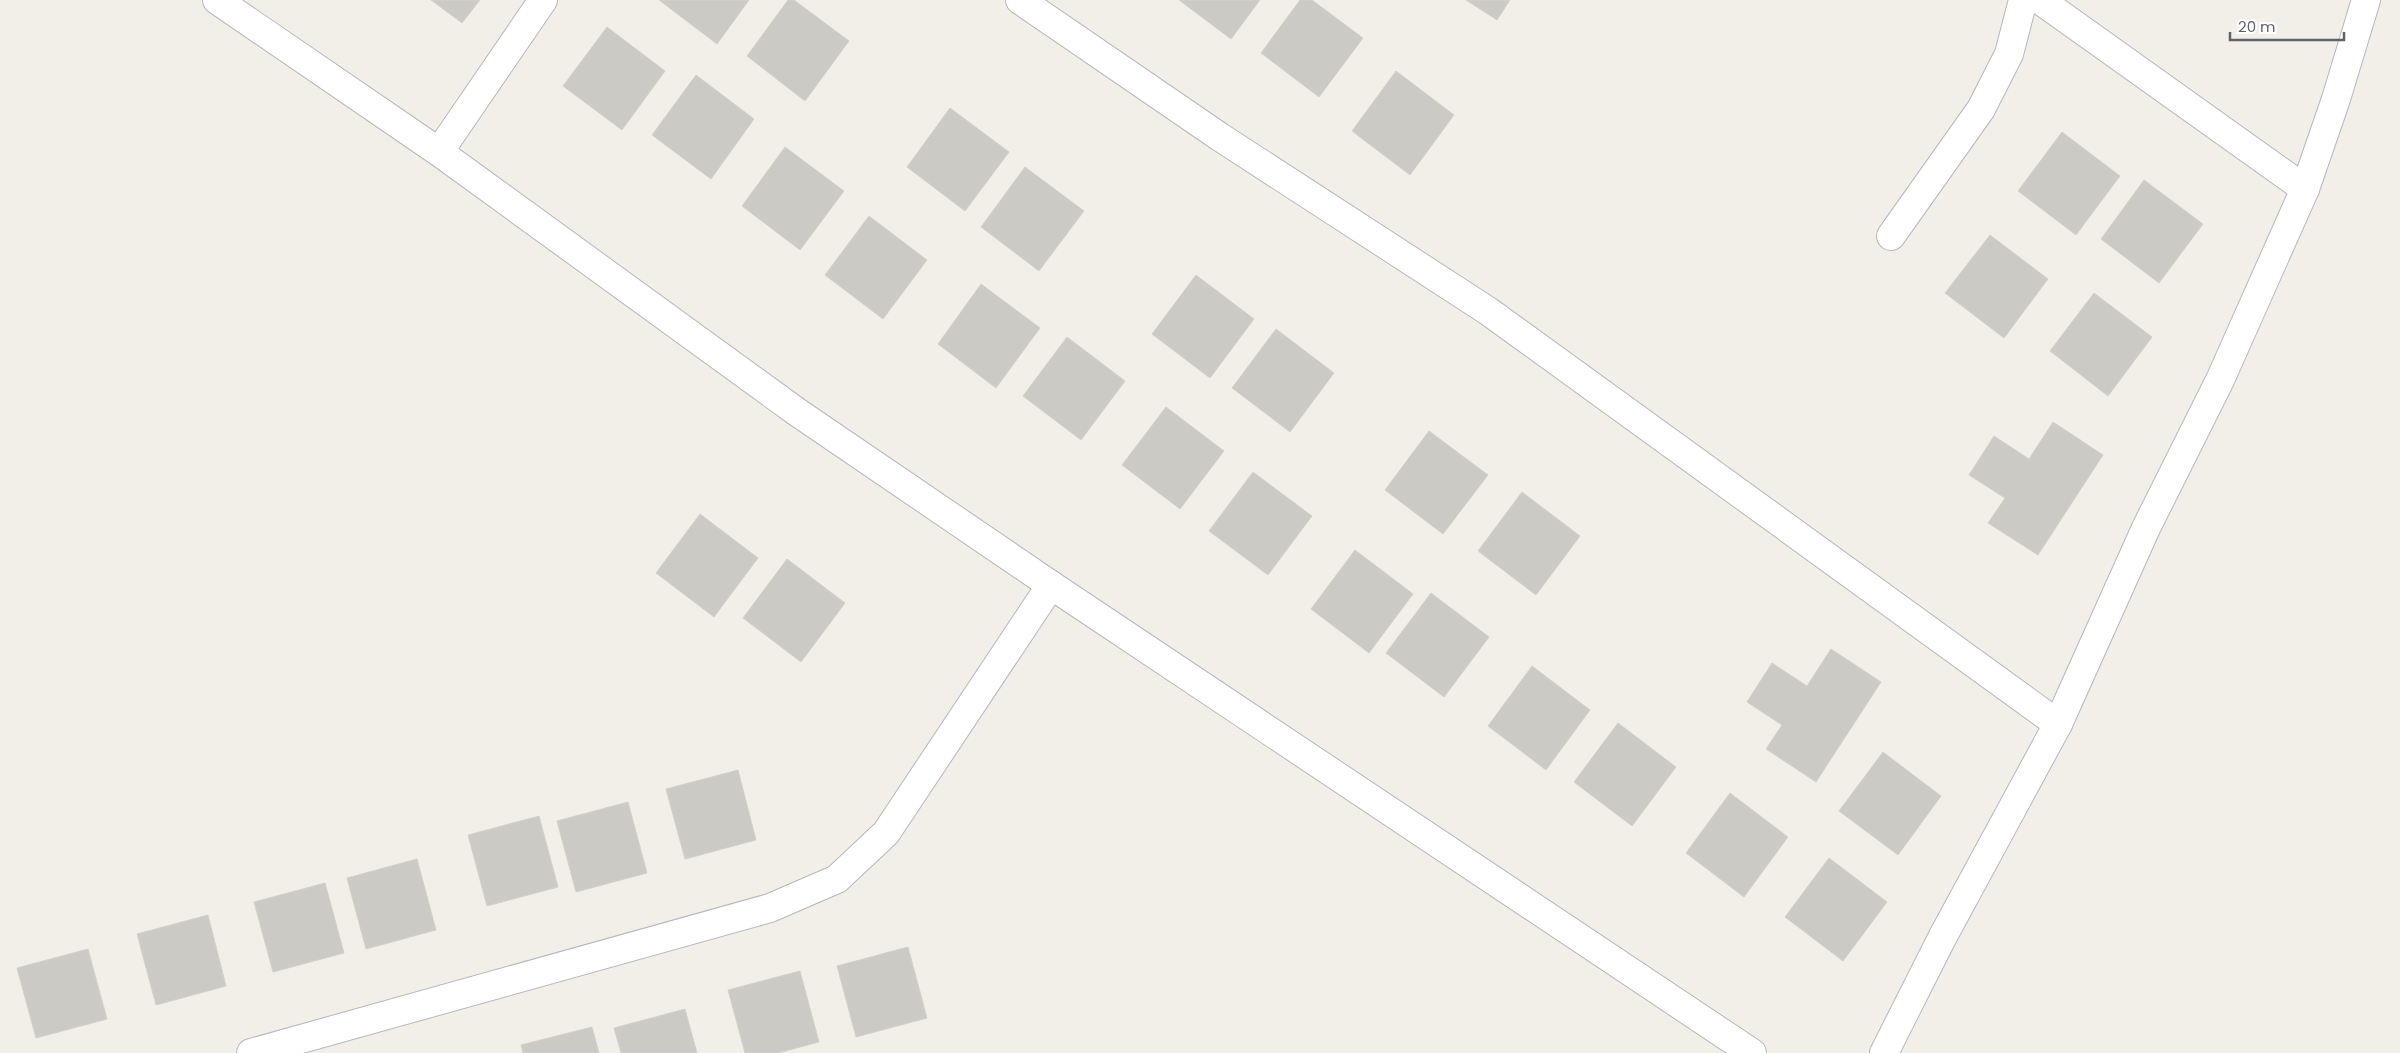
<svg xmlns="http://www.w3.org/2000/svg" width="2400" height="1053" viewBox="0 0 2400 1053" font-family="Poppins,sans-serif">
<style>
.building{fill:#cccac5;stroke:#d6d1c6}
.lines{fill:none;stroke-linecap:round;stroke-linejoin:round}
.street-casing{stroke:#b5b8bc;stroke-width:30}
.street{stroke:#fff;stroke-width:28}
</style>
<rect width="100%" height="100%" fill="#f1efe8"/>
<g class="building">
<path d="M431,0h49l-18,23z"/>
<path d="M659,0h90l-32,44z"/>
<path d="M788,0h6l55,41 -44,60 -58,-45z"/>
<path d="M1179,0h81l-29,39z"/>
<path d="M1300,0h12l51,38 -44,59 -58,-44z"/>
<path d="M1466,0h44l-13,20z"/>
<path d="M607,27l58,44 -43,59 -59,-44z"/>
<path d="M1396,71l58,44 -44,60 -58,-44z"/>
<path d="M696,75l58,44 -43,60 -59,-44z"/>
<path d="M950,108l59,44 -44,59 -58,-44z"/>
<path d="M2062,132l58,44 -44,59 -58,-44z"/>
<path d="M785,147l59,44 -44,59 -58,-44z"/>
<path d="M1025,167l59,44 -45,60 -58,-44z"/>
<path d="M2144,180l59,44 -44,59 -58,-44z"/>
<path d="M869,216l58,44 -44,59 -58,-44z"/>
<path d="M1990,235l58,44 -44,59 -59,-45z"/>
<path d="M1196,275l58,44 -44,59 -58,-44z"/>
<path d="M981,284l59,44 -44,60 -58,-44z"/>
<path d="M2094,293l58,44 -44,59 -58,-45z"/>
<path d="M1276,329l58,44 -44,59 -58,-44z"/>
<path d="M1067,337l58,44 -44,59 -58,-44z"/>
<path d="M1166,407l58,44 -44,58 -58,-44z"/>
<path d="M2053,422l50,33 -65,100 -50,-32 17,-25 -36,-23 25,-39 35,23z"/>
<path d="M1429,431l59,44 -45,59 -58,-44z"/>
<path d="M1253,472l59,44 -44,59 -59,-44z"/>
<path d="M1522,492l58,44 -44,59 -58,-44z"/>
<path d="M700,514l58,44 -44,59 -58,-44z"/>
<path d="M1355,550l58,44 -44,59 -58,-44z"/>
<path d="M787,559l58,44 -44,59 -58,-44z"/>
<path d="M1431,593l58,44 -45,60 -58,-44z"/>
<path d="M1831,649l50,33 -65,100 -50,-33 16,-24 -35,-23 25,-39 35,23z"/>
<path d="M1532,666l58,44 -44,60 -58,-44z"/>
<path d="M1618,723l58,44 -44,59 -58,-44z"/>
<path d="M1883,752l58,44 -43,59 -59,-44z"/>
<path d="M738,770l18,70 -71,19 -19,-70z"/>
<path d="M1730,793l58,44 -44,60 -58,-44z"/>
<path d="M628,802l19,71 -71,19 -19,-71z"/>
<path d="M539,816l19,71 -71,19 -19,-71z"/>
<path d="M1829,858l58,44 -44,59 -58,-44z"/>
<path d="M417,859l19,71 -70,19 -19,-71z"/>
<path d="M325,883l19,70 -71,19 -19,-70z"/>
<path d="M208,915l18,71 -70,19 -19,-71z"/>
<path d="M908,947l19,71 -71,19 -19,-71z"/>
<path d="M88,949l19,70 -71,19 -19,-70z"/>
<path d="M800,971l19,71 -41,11h-33l-17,-63z"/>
<path d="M685,1009l12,44h-76l-7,-25z"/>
<path d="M592,1027l7,26h-76l-2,-8z"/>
</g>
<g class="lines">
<g class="street-casing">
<g id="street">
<path d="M217,0l222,152 358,260 254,173 701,468"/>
<path d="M1020,0l200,137 268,174 570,413"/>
<path d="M2040,0l265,189"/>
<path d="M439,152l104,-152"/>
<path d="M1891,236l90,-127 28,-55 14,-54"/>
<path d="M251,1053l519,-145 67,-29 49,-46 165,-248"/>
<path d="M1884,1053l58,-115 116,-214 88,-196 74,-148 85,-191 31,-90 30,-99"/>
</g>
</g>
<use href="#street" class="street"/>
</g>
<path d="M2230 32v8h114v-8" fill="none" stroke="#5f6368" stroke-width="2.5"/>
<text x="2238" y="32" font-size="15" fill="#5f6368" stroke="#ffffff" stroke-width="4" paint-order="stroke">20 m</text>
</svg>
